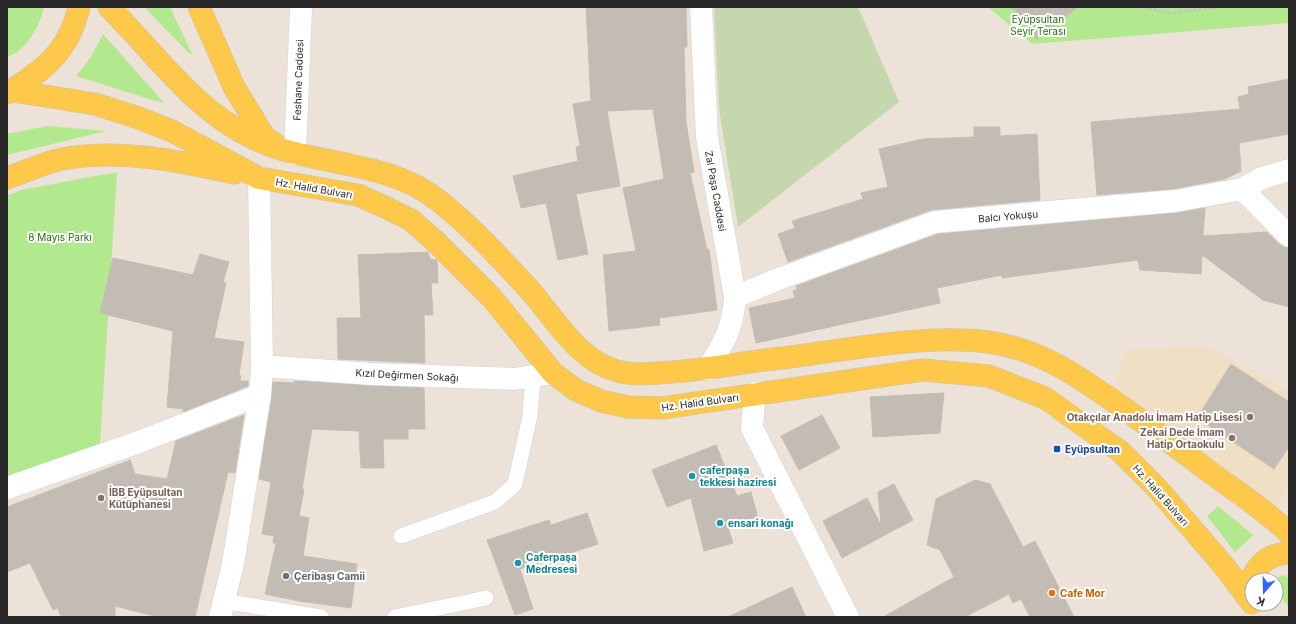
<svg xmlns="http://www.w3.org/2000/svg" width="1296" height="624" viewBox="0 0 1296 624" font-family="Inter,sans-serif">
<style>
.education{fill:#f0dfc5}
.green{fill:#b3e98e}
.cemetery{fill:#c5d8ad}
.building{fill:#c3bcb5;stroke:#c7beb2}
.lines{fill:none;stroke-linecap:round;stroke-linejoin:round}
.service-casing{stroke:#cdd3e3;stroke-width:16}
.pedestrian-casing{stroke:#cdd3e3;stroke-width:23}
.minor-casing{stroke:#cdd3e3;stroke-width:23}
.primary-casing{stroke:#c3c3c3;stroke-width:23}
.path{stroke:#c3c3c3;stroke-width:2.5;stroke-dasharray:3 2;stroke-linecap:butt}
.service{stroke:#fff;stroke-width:15}
.pedestrian{stroke:#fff;stroke-width:22}
.minor{stroke:#fff;stroke-width:22}
.primary{stroke:#fec94b;stroke-width:22}
.education-dot{fill:#8d6e63;stroke:#fff;stroke-width:1.5}
.transit-dot{fill:#1a4fb4;stroke:#fff;stroke-width:1.5}
.culture-dot{fill:#0f9aa8;stroke:#fff;stroke-width:1.5}
.worship-dot{fill:#6b7280;stroke:#fff;stroke-width:1.5}
.food-dot{fill:#e8710a;stroke:#fff;stroke-width:1.5}
.labels{text-anchor:middle;dominant-baseline:central;stroke-width:4;stroke-linejoin:round;paint-order:stroke}
.park-label{font-size:10px;fill:#2a6b12;stroke:#fff}
.street-label{font-size:10px;fill:#282828;stroke:#fff}
.education-label{font-size:10px;font-weight:bold;fill:#785e54;stroke:#fff;text-anchor:end}
.transit-label{font-size:10px;font-weight:bold;fill:#164399;stroke:#fff;text-anchor:start}
.culture-label{font-size:10px;font-weight:bold;fill:#0d838f;stroke:#fff;text-anchor:start}
.worship-label{font-size:10px;font-weight:bold;fill:#5b616d;stroke:#fff;text-anchor:start}
.food-label{font-size:10px;font-weight:bold;fill:#c56008;stroke:#fff;text-anchor:start}
</style>
<rect width="100%" height="100%" fill="#ece2d8"/>
<path class="education" d="M1208,347l81,44v92l-14,29 -162,-119 13,-44z"/>
<g class="green">
<path d="M7,7h37c-5,20 -16,42 -37,50z"/>
<path d="M144,7h26l22,47h-2z"/>
<path d="M988,7h301v16l-257,21z"/>
<path d="M103,34l62,70 -89,-28 15,-19z"/>
<path d="M47,126l59,5 -99,24v-21z"/>
<path d="M117,172l-17,272 -93,39v-287l14,-6z"/>
<path d="M1218,506l35,29 -18,17 -28,-36z"/>
<path d="M1283,575l6,3v29c-8,-9 -23,-26 -6,-32z"/>
</g>
<path class="cemetery" d="M714,7h144l41,95 -161,125 -19,-118z"/>
<g class="building">
<path d="M586,7h100l1,40h-3l2,75 8,50 -4,1 17,77 2,-1 8,61 -58,8 1,7 -51,6 -6,-76 33,-4 -13,-63 41,-9 -11,-70 -46,2 13,75 -44,8 12,60 -30,6 -12,-57 -25,5 -8,-32 65,-15 -2,-14 4,-1 -7,-42 18,-3z"/>
<path d="M1012,7h66l-42,32z"/>
<path d="M1289,79v55l-50,9 2,28 -16,8 -52,10 -76,6 -6,-73 149,-13 -2,-12 11,-3 -1,-7z"/>
<path d="M974,127h26v9l37,-2 3,66 -109,10 -143,52 -10,-28 17,-6 -3,-7 71,-22 -2,-6 27,-6 -9,-38 44,-10 51,-2z"/>
<path d="M1205,208l-2,28 64,-4 13,13 9,3v59l-26,-7 -61,-45 -1,19 -61,-4 -2,-10 -136,18v-3l-65,13 3,15 -184,40 -7,-35 46,-10 -2,-7 4,-1 -1,-4 142,-52 238,-21z"/>
<path d="M428,252l2,7 7,1 1,23h-7l2,32h-9l1,48 -87,-4 -1,-41h24l-3,-63z"/>
<path d="M200,254l29,8 -6,20 3,1 -12,55 30,4 -5,33 2,1 -1,5h8v5l-65,26 1,-3 -17,-2 6,-76 -73,-18 13,-55 80,17z"/>
<path d="M1231,364l58,38v45l-15,22 -77,-51z"/>
<path d="M294,381l130,7 1,41h-17v10h-25l1,29h-23l-2,-37 -47,-2 -10,60h2l-5,27 10,2 -6,38 54,8 -6,44 -52,-7 -34,-7 11,-51h-3l1,-7 -12,-2 9,-52 -12,-3 14,-97 21,1z"/>
<path d="M944,393l-4,40 -67,4 -3,-40z"/>
<path d="M244,415l-9,58 -7,-1 -33,145h-37l-43,-11v11h-54l-3,-9 -5,2 -23,-47 -23,9v-65l123,-47 5,14 32,5 9,-38z"/>
<path d="M822,415l18,33 -41,22 -18,-34z"/>
<path d="M716,445l21,51 14,-4 7,26 -30,10 5,15 -29,8 -13,-53 -24,9 -15,-37z"/>
<path d="M975,480l15,4 33,63 12,-6 39,76h-44l-9,-18 -8,4 -4,-9 -44,23h-82l71,-40 -14,-27 -13,-5 9,-46z"/>
<path d="M894,484l19,36 -71,38 -19,-37 44,-23 14,27 -3,-33z"/>
<path d="M587,513l11,31 -78,25 13,40 -18,6 -28,-75 62,-20 2,5z"/>
<path d="M792,587l14,30h-78z"/>
</g>
<g class="lines">
<g class="service-casing">
<g id="service">
<path d="M401,536l94,-34 20,-18 15,-68 3,-40"/>
<path d="M223,601l98,16"/>
<path d="M395,617l91,-19"/>
</g>
</g>
<g class="pedestrian-casing">
<g id="pedestrian">
<path d="M295,154l6,-147"/>
<path d="M755,393l-3,35 96,189"/>
</g>
</g>
<g class="minor-casing">
<g id="minor">
<path d="M701,7l6,130 28,160c-2,32 -11,45 -27,72"/>
<path d="M1242,189l47,47"/>
<path d="M735,297l41,-17 159,-58 240,-21 67,-12 20,-11 27,-8"/>
<path d="M262,366l109,8 143,5 39,-6"/>
<path d="M7,488l132,-46 121,-47"/>
<path d="M220,617l13,-53 27,-169 2,-29 -3,-188"/>
</g>
</g>
<g class="primary-casing">
<g id="primary">
<path d="M109,7c47,47 86,105 148,133 58,27 130,19 182,61 33,26 60,56 89,87 26,29 49,72 89,83 18,5 37,2 55,1 37,-3 73,-10 110,-14 65,-8 141,-24 206,-16 55,7 97,39 141,70 26,19 52,38 78,58 27,20 57,39 82,63"/>
<path d="M199,7l35,80 31,51 10,6"/>
<path d="M7,90l88,14 41,13 36,14 87,47 99,17 29,13 24,12 25,22 56,56 61,75 23,17 25,11 27,6 34,1 261,-38 66,6 56,22 76,54 35,35 68,79 28,37"/>
<path d="M7,93c38,-24 61,-40 72,-86"/>
<path d="M7,178c18,-6 36,-15 55,-19 56,-11 117,2 172,14"/>
<path d="M1246,596c6,-24 16,-42 43,-43"/>
</g>
</g>
<path class="path" d="M1144,7l25,6 51,-6"/>
<use href="#service" class="service"/>
<use href="#pedestrian" class="pedestrian"/>
<use href="#minor" class="minor"/>
<use href="#primary" class="primary"/>
</g>
<g class="education-dot">
<circle cx="1250" cy="417" r="4"/>
<circle cx="1232" cy="438" r="4"/>
<circle cx="101" cy="498" r="4"/>
</g>
<rect class="transit-dot" x="1053" y="445" width="8" height="8" rx="2"/>
<g class="culture-dot">
<circle cx="692" cy="476" r="4"/>
<circle cx="720" cy="523" r="4"/>
<circle cx="518" cy="563" r="4"/>
</g>
<circle class="worship-dot" cx="286" cy="576" r="4"/>
<circle class="food-dot" cx="1052" cy="593" r="4"/>
<g class="labels">
<g class="park-label">
<text x="1038" y="19">Eyüpsultan<tspan x="1038" dy="12">Seyir Terası</tspan></text>
<text x="60" y="237">8 Mayıs Parkı</text>
</g>
<g class="street-label">
<text transform="translate(298 80) rotate(-88)">Feshane Caddesi</text>
<text transform="translate(314 188) rotate(10)">Hz. Halid Bulvarı</text>
<text transform="translate(716 191) rotate(80)">Zal Paşa Caddesi</text>
<text transform="translate(1008 216) rotate(-5)">Balcı Yokuşu</text>
<text transform="translate(407 375) rotate(3)">Kızıl Değirmen Sokağı</text>
<text transform="translate(700 402) rotate(-8)">Hz. Halid Bulvarı</text>
<text transform="translate(1161 495) rotate(48)">Hz. Halid Bulvarı</text>
</g>
<g class="education-label">
<text x="1242" y="417">Otakçılar Anadolu İmam Hatip Lisesi</text>
<text x="1224" y="432">Zekai Dede İmam<tspan x="1224" dy="12">Hatip Ortaokulu</tspan></text>
<text x="109" y="492" text-anchor="start">İBB Eyüpsultan<tspan x="109" dy="12">Kütüphanesi</tspan></text>
</g>
<g class="transit-label">
<text x="1065" y="449">Eyüpsultan</text>
</g>
<g class="culture-label">
<text x="700" y="470">caferpaşa<tspan x="700" dy="12">tekkesi haziresi</tspan></text>
<text x="728" y="523">ensari konağı</text>
<text x="526" y="557">Caferpaşa<tspan x="526" dy="12">Medresesi</tspan></text>
</g>
<g class="worship-label">
<text x="294" y="576">Çeribaşı Camii</text>
</g>
<g class="food-label">
<text x="1060" y="593">Cafe Mor</text>
</g>
</g>
<rect width="1296" height="624" fill="none" stroke="#282828" stroke-width="16"/>
<g transform="translate(1264 592) rotate(200)"><circle r="19" fill="#ffffff" stroke="#a9a9a9"/>
<path d="M0-3L7 15L0 10L-7 15Z" fill="#3265ff"/>
<text y="-6" font-size="11" font-weight="bold" text-anchor="middle" fill="#282828">K</text>
</g>
</svg>
